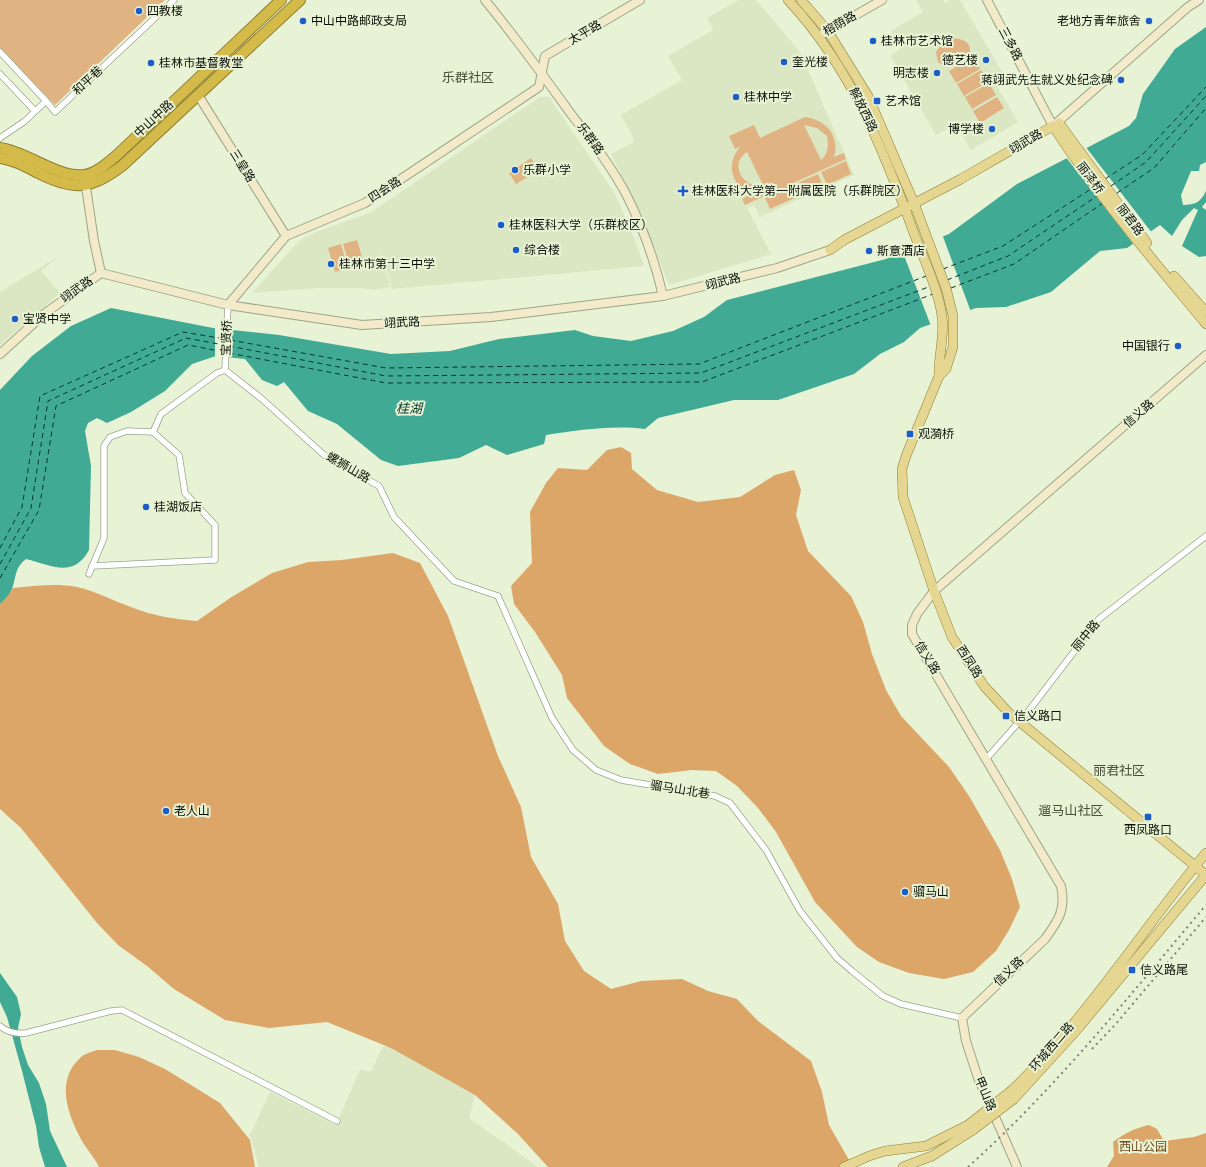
<svg xmlns="http://www.w3.org/2000/svg" width="1206" height="1167" viewBox="0 0 1206 1167" font-family="Signika,'Noto Sans SC',sans-serif">
<style>
.built{fill:#dae7c2}
.green{fill:#e1b382;fill-rule:evenodd}
.forest{fill:#dda669}
.water{fill:#40aa95}
.pier{fill:#e8f2d5}
.lines{fill:none;stroke-linecap:round;stroke-linejoin:round}
.ferry{stroke:#03352d;stroke-width:1;stroke-dasharray:5 4;stroke-linecap:butt}
.street-casing{stroke:#9ba58a;stroke-width:7}
.secondary-casing{stroke:#9ba58a;stroke-width:10}
.primary-casing{stroke:#8e7e32;stroke-width:10}
.highway-casing{stroke:#8e7e32;stroke-width:12}
.street{stroke:#fff;stroke-width:5.5}
.secondary{stroke:#f2eac8;stroke-width:8}
.primary{stroke:#e5d692;stroke-width:9}
.highway{stroke:#d4ba49;stroke-width:10}
.rail{stroke:#7f8572;stroke-width:2;stroke-dasharray:2 4;stroke-linecap:butt}
.primary-bridge-casing{stroke:#8e7e32;stroke-width:10;stroke-linecap:butt}
.primary-bridge{stroke:#e5d692;stroke-width:9}
.poi-dot{fill:#1b5dc9;stroke:#e8f2d5;stroke-width:1.5}
.labels{text-anchor:middle;dominant-baseline:central;stroke-width:4;stroke-linejoin:round;paint-order:stroke}
.poi-label{font-size:12px;fill:#0c0f06;stroke:#e8f2d5;text-anchor:start}
.street-label{font-size:12px;fill:#0c0f06;stroke:#e8f2d5}
.park-label{font-size:12px;fill:#714b1e;stroke:#e8f2d5}
.neighbourhood-label{font-size:13px;fill:#474f36;stroke:#e8f2d5}
.water-label{font-size:13px;font-style:italic;fill:#03352d;stroke:#e8f2d5}
</style>
<rect width="100%" height="100%" fill="#e8f2d5"/>
<g class="built">
<path d="M739,0h17l44,52 54,123 -94,42 -6,-12 -7,3 24,46 -102,31 -26,-65 -32,-66 23,-12 -1,-5 -12,-22 61,-35 -14,-24 45,-26 -6,-12z"/>
<path d="M916,0h27l2,3 6,-3h9l42,72 -10,6 26,44 -47,28 -15,-26 -20,11 -46,-79 11,-7 -10,-18 32,-19z"/>
<path d="M540,97h9l66,97 19,44 10,28 -252,23 -16,-54 14,52 -16,3 -15,-2h-42l-65,5 48,-53 16,-8 54,-19z"/>
<path d="M59,256l-18,15 19,22 -60,52v-53z"/>
<path d="M394,1040l84,44 -9,34 69,49h-279l-9,-32 20,-43 66,33 24,-56 11,3 11,-24z"/>
</g>
<g class="green">
<path d="M0,0h165l-110,105 -55,-57z"/>
<path d="M952,38c36,1 11,42 -14,24l-2,-10 4,-6z"/>
<path d="M973,57l7,12 -24,14 -7,-12z"/>
<path d="M981,70l7,12 -24,14 -7,-12z"/>
<path d="M989,83l7,12 -24,14 -7,-12z"/>
<path d="M997,97l7,11 -24,15 -7,-12z"/>
<path d="M805,117c21,3 35,18 29,40l10,-4 2,6 -68,31 11,-5 6,13 -25,11 -6,-13 -19,9 -3,-6 9,-5c-20,-9 -26,-31 -10,-48l-6,3 -6,-13 25,-11 6,13zM804,125l13,3 10,8c2,10 1,18 -6,24zM747,152l17,35h-1c-21,0 -34,-23 -16,-35z"/>
<path d="M531,158l8,12 -23,14 -7,-11z"/>
<path d="M846,161l5,13 -24,11 -6,-13z"/>
<path d="M818,174l5,12 -24,11 -6,-12z"/>
<path d="M357,240l7,24 -14,4 -7,-24z"/>
<path d="M341,244l7,25 -13,3 -7,-24z"/>
</g>
<g class="forest">
<path d="M621,447l10,6 1,16 25,21 41,12 42,-5 35,-22 19,-5 7,20 -5,25 12,36 43,45 12,26 9,32 14,36 15,26 48,51 20,29 31,54 12,29 8,28 -11,23 -13,21 -23,21 -29,7 -35,-6 -30,-11 -22,-15 -42,-45 -39,-70 -18,-24 -21,-22 -21,-15 -24,-1 -34,4 -28,-10 -26,-18 -37,-48 -5,-23 -27,-43 -21,-28 -3,-18 21,-23 -2,-51 16,-29 12,-15 29,2 20,-20z"/>
<path d="M393,553l27,10 28,53 50,140 23,51 10,50 27,47 7,37 19,30 27,18 30,-8 41,-2 26,12 29,8 21,22 53,40 11,31 7,33 24,42h-305l-30,-33 -43,-39 -84,-47 -64,-26 -58,6 -44,-8 -51,-31 -27,-23 -29,-21 -21,-22 -76,-95 -21,-19v-205l13,-16c21,-2 43,-5 64,-1 19,4 36,14 54,20 22,9 43,12 66,14l33,-23 42,-25 36,-11 34,-2z"/>
<path d="M97,1050h18l24,7 26,12 55,34 30,37 5,27h-156c-4,-9 -12,-17 -17,-26 -14,-26 -27,-60 -2,-83 4,-4 11,-6 17,-8z"/>
<path d="M1149,1125l8,4 7,12 30,-4 12,-4v34h-99l7,-11 -1,-14c12,-9 22,-14 36,-17z"/>
</g>
<g class="water">
<path d="M1206,27v135l-6,3 -1,6h-8l-10,24 2,10c12,0 18,-3 23,-14v11l-4,5 4,3v46l-7,1 -17,-11 16,-36 -4,-2 -12,12 -10,16 -12,-11 -33,23 -27,3 -49,41 -45,15 -30,1 -56,20 -16,14 -24,12 -26,20 -76,26h-44l-76,18 -13,11c-34,-4 -66,1 -99,6l-2,9 -37,11 -21,-10 -27,13 -61,8 -17,-6 -44,-36 -29,-13 -24,-29 -7,4 -15,-6 -17,-21 -29,-3 -24,8 -27,27 -34,21 -24,11 -10,-5 -9,5 -3,8 6,35 -2,84c-16,29 -38,15 -63,9 -10,7 -10,16 -13,27 -2,7 -8,13 -13,18v-214l32,-34 39,-30 40,-18 102,20 66,7 112,19 59,-3 49,-12 76,-9 18,6 38,5 42,-10 31,-14 23,-17 159,-41 63,-25 68,-50 112,-58 7,-8 7,-24 32,-45z"/>
<path d="M0,973l17,24 4,17 -3,14 4,19 6,18 11,18 7,21 4,27 17,36h-22l-6,-20 -3,-21 -14,-55 -15,-54 -7,-15z"/>
</g>
<g class="pier">
<path d="M1085,146l67,87 -18,12 -69,-89z"/>
<path d="M942,234l29,78 -40,14 -29,-76z"/>
<path d="M215,326l14,1 -2,32 -12,-2z"/>
</g>
<g class="lines">
<g class="ferry">
<path d="M1105,179l37,-24 64,-68"/>
<path d="M1111,186l35,-24 60,-66"/>
<path d="M1117,193l37,-25 52,-60"/>
<path d="M943,269l60,-23 88,-57"/>
<path d="M947,280l61,-24 89,-60"/>
<path d="M951,288l63,-24 89,-61"/>
<path d="M230,340l156,28 313,-4 227,-88"/>
<path d="M229,346l157,30 315,-3 230,-87"/>
<path d="M229,353l157,30 316,-1 231,-88"/>
<path d="M0,548l22,-41 18,-111 143,-64 42,7"/>
<path d="M0,564l31,-56 17,-107 138,-63 38,7"/>
<path d="M0,578l39,-68 17,-104 132,-61 36,7"/>
</g>
<g class="street-casing">
<g id="street">
<path d="M0,52l46,49"/>
<path d="M0,74l35,37"/>
<path d="M0,138l25,-17 21,-20 9,11 119,-112"/>
<path d="M225,370l37,29 62,56 55,31 15,31 60,64 44,15 54,122 21,32 23,20 25,10 94,16 15,7 36,47 34,61 37,47 15,13 31,25 18,8 61,14"/>
<path d="M225,370l3,-65"/>
<path d="M92,566l123,-6v-35l-30,-32 -6,-38 -26,-23 8,-18 56,-41 8,-3"/>
<path d="M89,574l15,-36v-92l6,-9 17,-6 26,1"/>
<path d="M987,758l40,-45 72,-94 107,-83"/>
<path d="M0,1026c8,7 16,8 26,7l85,-22 11,-1 215,111"/>
</g>
</g>
<g class="secondary-casing">
<g id="secondary">
<path d="M485,0c30,37 58,75 86,114 20,26 41,53 56,82 16,32 28,65 36,100"/>
<path d="M987,0l66,126 135,-119 11,-7"/>
<path d="M819,36l63,-36"/>
<path d="M198,95l88,141"/>
<path d="M85,180l9,61 7,32"/>
<path d="M228,305l58,-69 79,-33 174,-116 6,-31 95,-56"/>
<path d="M0,354l44,-40 57,-41 127,32 134,20 129,-8 172,-21 114,-28 53,-18"/>
<path d="M1017,1167l-39,-89 -12,-37 -4,-23 83,-79c14,-19 21,-30 16,-53l-149,-252v-9l5,-11 17,-23 272,-236"/>
</g>
</g>
<g class="primary-casing">
<g id="primary">
<path d="M788,0c63,67 96,151 127,236 10,26 23,53 27,80 3,21 -4,40 -3,60"/>
<path d="M801,0l26,30 41,66 46,107 32,85 7,28v31l-7,22 -7,7 -33,80 -4,13 1,28 31,94 18,46 32,49 25,27 197,162"/>
<path d="M1059,123l88,120"/>
<path d="M830,250l14,-10 117,-61 92,-53c45,70 100,134 153,198"/>
<path d="M1174,276l32,36"/>
<path d="M1011,1091c74,-70 130,-160 195,-238"/>
<path d="M1014,1099l61,-67 131,-157"/>
<path d="M844,1167l25,-11 16,-5 41,-5 42,-21"/>
<path d="M903,1167l29,-11 41,-26"/>
</g>
</g>
<g class="highway-casing">
<g id="highway">
<path d="M0,148c28,4 57,30 84,27 12,-1 23,-12 32,-19l165,-156"/>
<path d="M0,158c14,2 25,8 38,15 36,18 53,17 85,-8l177,-165"/>
</g>
</g>
<use href="#street" class="street"/>
<use href="#secondary" class="secondary"/>
<use href="#primary" class="primary"/>
<use href="#highway" class="highway"/>
<g class="rail">
<path d="M1092,1049l23,-24 91,-108"/>
<path d="M968,1167c88,-79 162,-172 238,-262"/>
</g>
<g class="primary-bridge-casing">
<g id="primary-bridge">
<path d="M968,1125l43,-34"/>
<path d="M973,1130l41,-31"/>
</g>
</g>
<use href="#primary-bridge" class="primary-bridge"/>
</g>
<g class="poi-dot">
<circle cx="139" cy="11" r="4"/>
<circle cx="303" cy="21" r="4"/>
<circle cx="1149" cy="21" r="4"/>
<circle cx="873" cy="41" r="4"/>
<circle cx="986" cy="60" r="4"/>
<circle cx="784" cy="62" r="4"/>
<circle cx="151" cy="63" r="4"/>
<circle cx="937" cy="73" r="4"/>
<circle cx="1121" cy="80" r="4"/>
<circle cx="736" cy="97" r="4"/>
<rect x="873" y="97" width="8" height="8" rx="2"/>
<circle cx="992" cy="129" r="4"/>
<circle cx="515" cy="170" r="4"/>
<path d="M681 185h4v4h4v4h-4v4h-4v-4h-4v-4h4z"/>
<circle cx="501" cy="225" r="4"/>
<circle cx="516" cy="250" r="4"/>
<circle cx="869" cy="251" r="4"/>
<circle cx="331" cy="264" r="4"/>
<circle cx="15" cy="319" r="4"/>
<circle cx="1178" cy="346" r="4"/>
<rect x="906" y="430" width="8" height="8" rx="2"/>
<circle cx="146" cy="507" r="4"/>
<rect x="1002" y="712" width="8" height="8" rx="2"/>
<circle cx="166" cy="811" r="4"/>
<rect x="1144" y="813" width="8" height="8" rx="2"/>
<circle cx="905" cy="892" r="4"/>
<rect x="1128" y="966" width="8" height="8" rx="2"/>
</g>
<g class="labels">
<g class="poi-label">
<text x="147" y="11">四教楼</text>
<text x="311" y="21">中山中路邮政支局</text>
<text x="1141" y="21" text-anchor="end">老地方青年旅舍</text>
<text x="881" y="41">桂林市艺术馆</text>
<text x="978" y="60" text-anchor="end">德艺楼</text>
<text x="792" y="62">奎光楼</text>
<text x="159" y="63">桂林市基督教堂</text>
<text x="929" y="73" text-anchor="end">明志楼</text>
<text x="1113" y="80" text-anchor="end">蒋翊武先生就义处纪念碑</text>
<text x="744" y="97">桂林中学</text>
<text x="885" y="101">艺术馆</text>
<text x="984" y="129" text-anchor="end">博学楼</text>
<text x="523" y="170">乐群小学</text>
<text x="692" y="191">桂林医科大学第一附属医院（乐群院区）</text>
<text x="509" y="225">桂林医科大学（乐群校区）</text>
<text x="524" y="250">综合楼</text>
<text x="877" y="251">斯意酒店</text>
<text x="339" y="264">桂林市第十三中学</text>
<text x="23" y="319">宝贤中学</text>
<text x="1170" y="346" text-anchor="end">中国银行</text>
<text x="918" y="434">观漪桥</text>
<text x="154" y="507">桂湖饭店</text>
<text x="1014" y="716">信义路口</text>
<text x="174" y="811">老人山</text>
<text x="1148" y="830" text-anchor="middle">西凤路口</text>
<text x="913" y="892">骝马山</text>
<text x="1140" y="970">信义路尾</text>
</g>
<g class="street-label">
<text transform="translate(840 24) rotate(-30)">榕荫路</text>
<text transform="translate(585 33) rotate(-30)">太平路</text>
<text transform="translate(1010 44) rotate(62)">三多路</text>
<text transform="translate(88 81) rotate(-43)">和平巷</text>
<text transform="translate(863 110) rotate(64)">解放西路</text>
<text transform="translate(154 119) rotate(-43)">中山中路</text>
<text transform="translate(590 139) rotate(54)">乐群路</text>
<text transform="translate(1026 142) rotate(-30)">翊武路</text>
<text transform="translate(242 166) rotate(58)">三皇路</text>
<text transform="translate(1090 178) rotate(53)">丽泽桥</text>
<text transform="translate(385 190) rotate(-33)">四会路</text>
<text transform="translate(1130 220) rotate(53)">丽君路</text>
<text transform="translate(723 282) rotate(-14)">翊武路</text>
<text transform="translate(77 290) rotate(-35)">翊武路</text>
<text transform="translate(402 323) rotate(-3)">翊武路</text>
<text transform="translate(227 338) rotate(-88)">宝贤桥</text>
<text transform="translate(1139 414) rotate(-41)">信义路</text>
<text transform="translate(348 468) rotate(30)">螺狮山路</text>
<text transform="translate(1086 636) rotate(-51)">丽中路</text>
<text transform="translate(927 658) rotate(58)">信义路</text>
<text transform="translate(969 662) rotate(57)">西凤路</text>
<text transform="translate(680 790) rotate(9)">骝马山北巷</text>
<text transform="translate(1009 972) rotate(-44)">信义路</text>
<text transform="translate(1052 1047) rotate(-49)">环城西二路</text>
<text transform="translate(985 1094) rotate(67)">甲山路</text>
</g>
<g class="park-label">
<text x="1143" y="1147">西山公园</text>
</g>
<g class="neighbourhood-label">
<text x="468" y="78">乐群社区</text>
<text x="1119" y="771">丽君社区</text>
<text x="1071" y="811">遛马山社区</text>
</g>
<g class="water-label">
<text x="409" y="409">桂湖</text>
</g>
</g>
</svg>
